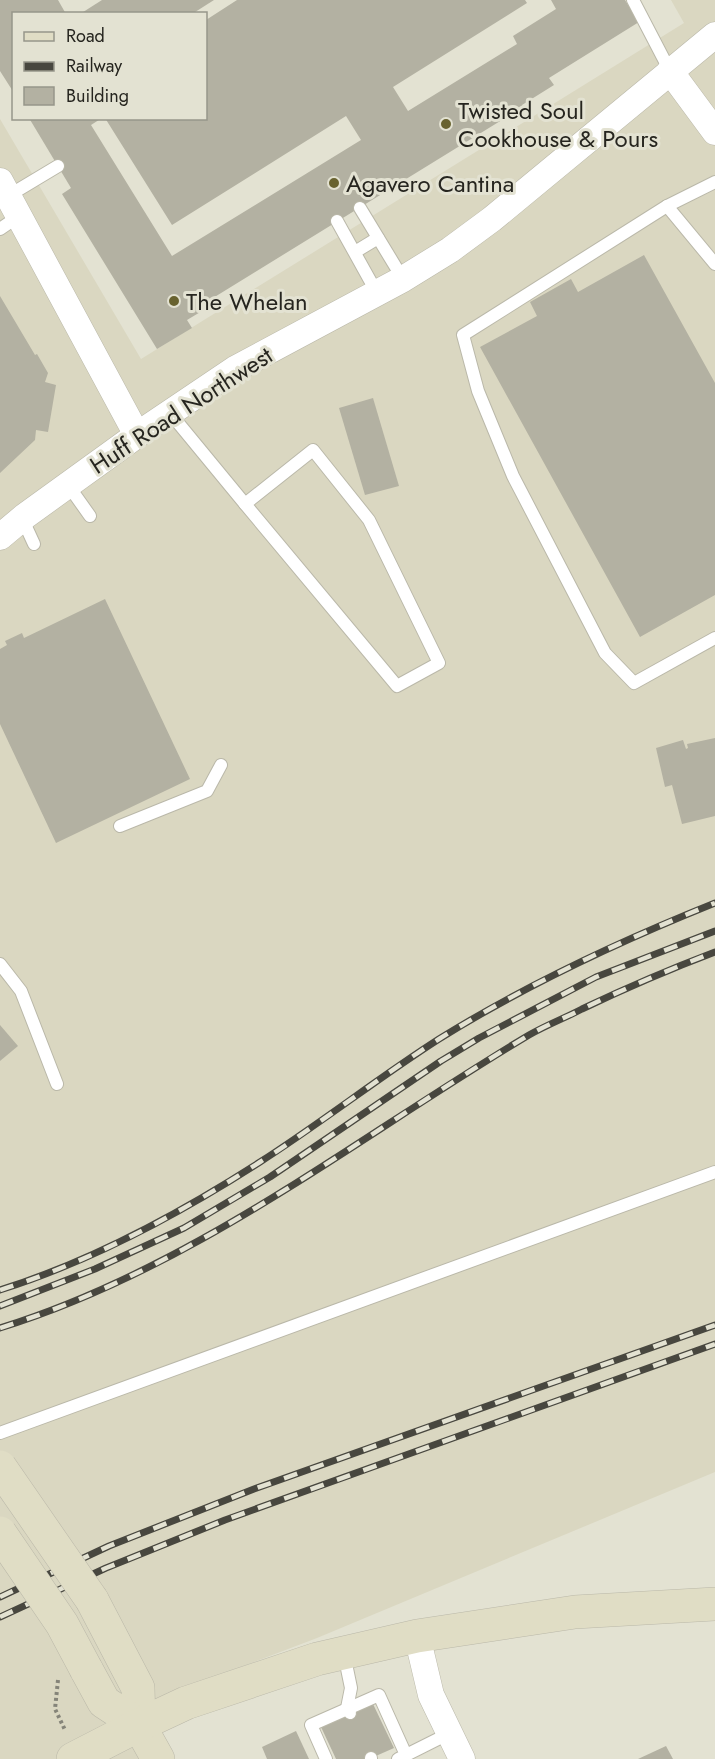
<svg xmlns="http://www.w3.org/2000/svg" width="715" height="1759" viewBox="0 0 715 1759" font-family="Jost,sans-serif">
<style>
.built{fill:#dad7c1}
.building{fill:#b3b1a2}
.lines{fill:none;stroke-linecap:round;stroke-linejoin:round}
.lane-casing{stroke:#bab8a9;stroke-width:14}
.street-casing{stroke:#bab8a9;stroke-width:27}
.secondary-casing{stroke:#bab8a9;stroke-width:34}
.path{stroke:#858479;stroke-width:4;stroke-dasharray:3 3;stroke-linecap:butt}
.lane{stroke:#fff;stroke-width:12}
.street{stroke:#fff;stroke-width:26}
.secondary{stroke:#e0ddc5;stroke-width:33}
.rail-casing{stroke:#48473f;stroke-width:7}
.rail{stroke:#e3e2d2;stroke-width:4.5;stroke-dasharray:14;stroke-linecap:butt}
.secondary-bridge-casing{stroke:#bab8a9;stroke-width:34;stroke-linecap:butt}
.secondary-bridge{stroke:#e0ddc5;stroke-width:33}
.poi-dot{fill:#68622f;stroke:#e3e2d2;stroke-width:2}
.labels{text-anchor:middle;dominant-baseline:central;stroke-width:6;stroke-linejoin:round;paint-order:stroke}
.poi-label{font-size:24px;fill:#26251f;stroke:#e3e2d2;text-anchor:start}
.street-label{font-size:24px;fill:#26251f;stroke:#e3e2d2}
</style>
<rect width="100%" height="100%" fill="#e3e2d2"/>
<path class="built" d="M671,0h44v1472l-398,166 -183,70 26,51h-160v-1640l141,240 543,-336z"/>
<g class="building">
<path d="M0,0h58l8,14h-52v79l-14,-22z"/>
<path d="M102,0h112l-22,14h-112z"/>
<path d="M237,0h288l2,3 -134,84 15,24 109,-67 -4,-8 43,-27 -5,-9h74l14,22 -90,56 5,7 -32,20 1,2 -323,199 2,5 -15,9 5,8 -35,21 -95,-155 9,-6 -42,-70h73l-11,7 81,131 189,-116 -15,-24 -174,109 -67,-107h101v-98z"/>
<path d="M644,255l71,128v212l-75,42 -160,-290 57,-31 -7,-14 41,-23 7,13z"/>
<path d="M0,296l35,59 2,-1 11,19 -3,9 11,3 -8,47 -12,-2 -1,10 -35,33z"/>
<path d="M373,398l26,88 -34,9 -26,-87z"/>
<path d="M105,599l85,180 -134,64 -56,-119v-75l7,-4 -2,-4 17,-8 2,5z"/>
<path d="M715,738v78l-33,8 -10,-39 -7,2 -9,-39 27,-8 3,9 2,-1 -1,-4z"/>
<path d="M0,1025l18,21 -18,15z"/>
<path d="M373,1704l21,44 -25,11h-33l-15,-32z"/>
<path d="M296,1731l13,28h-42l-5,-12z"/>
<path d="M666,1746l7,13h-35z"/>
</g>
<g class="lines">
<g class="lane-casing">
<g id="lane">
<path d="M633,0l37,71"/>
<path d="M715,182l-48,24 -204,129 15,56 35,85 92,177 29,30 81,-45"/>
<path d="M8,196l50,-30"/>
<path d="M667,206l48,58"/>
<path d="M360,208l43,71"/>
<path d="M337,221l40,72"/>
<path d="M0,229l19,-13"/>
<path d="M355,252l23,-14"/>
<path d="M170,413l75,91"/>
<path d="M313,450l56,70 70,143 -42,23 -152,-182z"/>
<path d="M68,485l22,31"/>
<path d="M22,518l12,26"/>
<path d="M120,826l87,-35 14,-26"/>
<path d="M0,964l21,27 36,93"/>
<path d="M0,1433l715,-261"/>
<path d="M344,1654l7,34 -4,20 3,5"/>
<path d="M406,1755l44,-22"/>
<path d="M371,1758v1"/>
<path d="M326,1759l-15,-34 68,-30 27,60 -8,4"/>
</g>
</g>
<g class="street-casing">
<g id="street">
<path d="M670,71l45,61"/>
<path d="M0,181l137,254"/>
<path d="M0,537l25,-21 112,-81 98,-66 168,-90 47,-29 42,-31 223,-184"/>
<path d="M417,1636l14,59 31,64"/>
</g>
</g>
<g class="secondary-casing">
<g id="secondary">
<path d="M92,1600l46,88 1,37"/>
<path d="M86,1669l18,33 35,23 19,34"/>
<path d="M73,1759l66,-34 47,-22 131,-44 100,-23 158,-24 140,-8"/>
</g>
</g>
<path class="path" d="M58,1680l-3,29 10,21"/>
<use href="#lane" class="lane"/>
<use href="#street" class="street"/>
<use href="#secondary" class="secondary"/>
<g class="rail-casing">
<g id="rail">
<path d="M0,1290c92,-29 179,-76 260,-128 61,-39 118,-84 179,-123 87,-54 181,-98 276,-136"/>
<path d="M0,1306l95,-37 89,-41 86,-51 171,-116 38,-23 117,-61 119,-46"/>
<path d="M0,1328c196,-61 356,-190 529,-293 17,-10 36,-17 53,-26 44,-21 88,-40 133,-57"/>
<path d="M0,1597l109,-51 145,-57 461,-164"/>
<path d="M0,1617l106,-49 119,-48 490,-176"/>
</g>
</g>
<use href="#rail" class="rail"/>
<g class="secondary-bridge-casing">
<g id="secondary-bridge">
<path d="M0,1467l92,133"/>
<path d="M0,1533l62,91 24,45"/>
</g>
</g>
<use href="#secondary-bridge" class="secondary-bridge"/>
</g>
<g class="poi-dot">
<circle cx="446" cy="124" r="6"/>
<circle cx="334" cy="183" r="6"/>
<circle cx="174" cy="301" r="6"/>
</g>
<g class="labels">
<g class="poi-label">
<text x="458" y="110">Twisted Soul<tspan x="458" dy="28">Cookhouse &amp; Pours</tspan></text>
<text x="346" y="183">Agavero Cantina</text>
<text x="186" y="301">The Whelan</text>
</g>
<g class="street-label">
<text transform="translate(181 410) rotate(-33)">Huff Road Northwest</text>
</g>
</g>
<rect x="12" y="12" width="195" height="108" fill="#e3e2d2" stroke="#97968a" stroke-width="1.5"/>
<rect x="24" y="32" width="30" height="9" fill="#e0ddc5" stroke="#97968a" stroke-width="1.5"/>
<text x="66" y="42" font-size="18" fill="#26251f">Road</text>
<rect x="24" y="62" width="30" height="9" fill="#48473f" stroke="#97968a" stroke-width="1.5"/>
<text x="66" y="72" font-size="18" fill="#26251f">Railway</text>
<rect x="24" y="87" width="30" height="18" fill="#b3b1a2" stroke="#97968a" stroke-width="1.5"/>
<text x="66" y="102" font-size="18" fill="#26251f">Building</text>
</svg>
